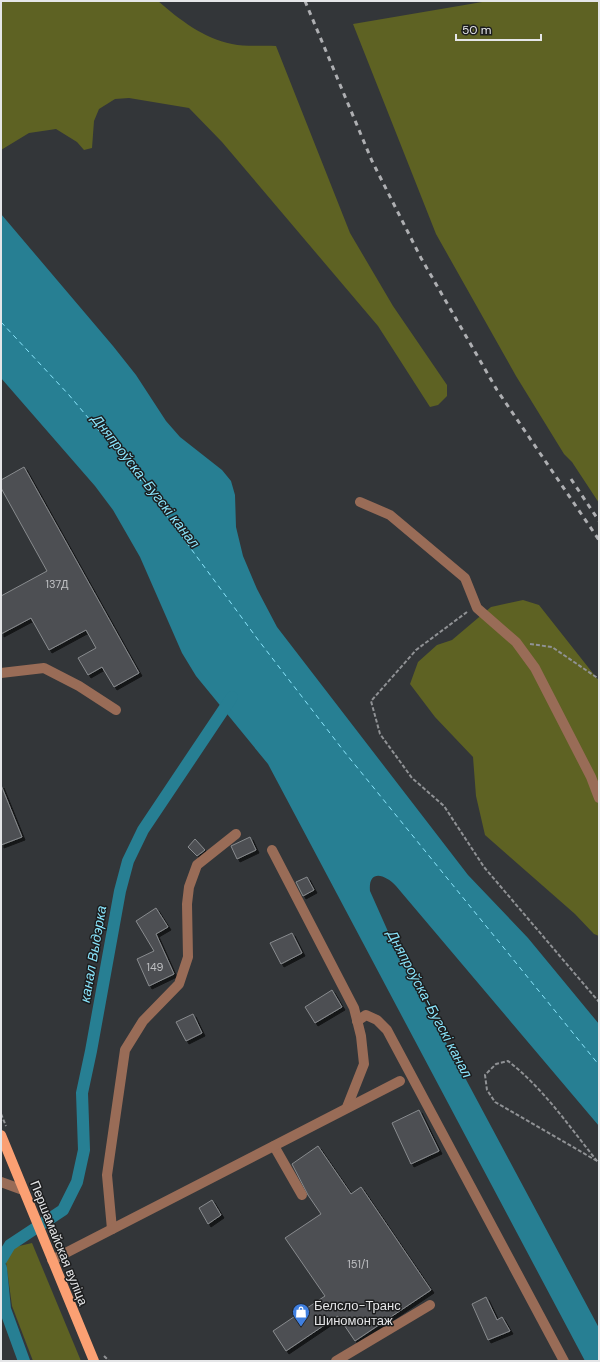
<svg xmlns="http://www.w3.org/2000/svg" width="600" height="1362" viewBox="0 0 600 1362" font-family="'DM Sans',sans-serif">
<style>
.green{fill:#5e6223}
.water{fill:#277f93}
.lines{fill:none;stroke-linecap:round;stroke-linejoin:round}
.canal{stroke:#277f93;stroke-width:12}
.ferry{stroke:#8ae5fc;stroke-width:1;stroke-dasharray:5 4;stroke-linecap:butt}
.building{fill:#4d4f53;stroke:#888b8e;filter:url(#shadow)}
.path{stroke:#909295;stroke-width:2;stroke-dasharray:4 2;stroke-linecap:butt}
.minor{stroke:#996c57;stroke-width:10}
.major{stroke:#fba073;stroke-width:10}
.rail{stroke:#aeafb2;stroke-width:3;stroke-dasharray:5 5;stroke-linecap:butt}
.labels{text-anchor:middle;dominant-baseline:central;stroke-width:3;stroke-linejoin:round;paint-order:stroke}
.number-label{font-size:11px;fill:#bfc0c3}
.street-label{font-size:13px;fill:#e5e6e8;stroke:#1c1d1e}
.poi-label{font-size:13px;fill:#e5e6e8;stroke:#1c1d1e;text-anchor:start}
.water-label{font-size:14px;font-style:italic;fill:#8ae5fc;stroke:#1c1d1e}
</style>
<defs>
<filter id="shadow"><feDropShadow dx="3" dy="3" stdDeviation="0" flood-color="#0009"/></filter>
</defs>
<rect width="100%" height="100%" fill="#333639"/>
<g class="green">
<path d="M1,1h157c22,19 45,37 74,43 14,3 30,1 44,2l74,187 43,73 54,79v11l-9,9 -8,2 -52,-81 -156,-184 -33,-34 -60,-10 -14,1 -16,10 -5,12 -2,27 -8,2 -7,-8 -21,-13 -27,4 -28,17z"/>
<path d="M488,1h111v502l-27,-41 -8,-8 -48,-78 -80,-142 -83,-210z"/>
<path d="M523,600l16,5 60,76v255l-5,-2 -19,-20 -90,-79 -9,-39 -3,-39 -38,-40 -25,-33 8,-22 19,-17 15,-5 39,-33z"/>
<path d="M32,1243l49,118h-48l-21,-55 -6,-44 9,-15z"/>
</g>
<path class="water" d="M1,214l112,132 23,29 30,46 14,16 42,33 9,11 4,14 1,32 7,29 14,33 20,38 191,248 60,63 71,86v102l-203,-240c-11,-12 -28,-17 -26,5l24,54 205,383v33h-14l-317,-597 -72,-88 -14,-23 -42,-96 -27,-47 -18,-24 -94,-108z"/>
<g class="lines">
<g class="canal">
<path d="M1,1260l9,-15 53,-35 14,-28 7,-32 -2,-57 9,-42 29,-160 8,-30 15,-31 89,-133"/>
<path d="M1,1268l4,41 19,52"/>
</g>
<path class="ferry" d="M1,322l68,73 69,82 121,164 84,109 256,315"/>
</g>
<g class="building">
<path d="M24,467l115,206 -25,14 -12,-20 -14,8 -10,-17 18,-10 -10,-18 -37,20 -18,-32 -30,16v-38l46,-25 -46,-83v-8z"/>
<path d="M1,785l21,52 -21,8z"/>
<path d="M250,837l6,13 -19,9 -6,-13z"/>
<path d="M195,839l10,11 -8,6 -9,-9z"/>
<path d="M307,877l7,13 -11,6 -7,-14z"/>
<path d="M156,908l12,19 -12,7 18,40 -25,12 -12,-27 17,-8 -18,-30z"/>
<path d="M292,933l10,20 -21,11 -11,-21z"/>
<path d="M332,990l10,17 -27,16 -10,-16z"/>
<path d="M193,1014l9,19 -16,8 -10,-19z"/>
<path d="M419,1110l20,41 -28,13 -19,-41z"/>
<path d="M318,1146l33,48 10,-7 70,103 -76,51 -17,-25 -52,35 -13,-20 52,-35 -40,-58 36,-24 -13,-19 -16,-31z"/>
<path d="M212,1200l9,15 -13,9 -9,-16z"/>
<path d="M486,1297l11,23 5,-3 8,14 -22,9 -16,-36z"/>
</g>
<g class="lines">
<g class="path">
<path d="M467,612l-51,38 -45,51 9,33 32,44 32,28 40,61 115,135"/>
<path d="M530,644l22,3 47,32"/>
<path d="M1,1114l5,12"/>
<path d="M597,1161l-102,-59 -8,-12 -2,-15 11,-11 12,-3c35,27 61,65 89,100l2,2"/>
<path d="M104,1356l5,5"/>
</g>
<g class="minor">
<path d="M360,502l30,13 75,63 12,30 39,34 19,26 56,109 8,21"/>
<path d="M1,673l43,-5 35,18 37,24"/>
<path d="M272,850l82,158 7,28 3,28 -17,43"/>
<path d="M357,1021l9,-6 11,5 10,10 177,331"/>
<path d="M274,1146l28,49"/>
<path d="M1,1182l22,8"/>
<path d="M112,1229l-5,-54 18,-125 18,-29 36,-37 9,-27 -1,-53 2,-17 8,-22 39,-31"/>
<path d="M52,1260l348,-179"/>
<path d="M336,1361l94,-56"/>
</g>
<path class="major" d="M1,1135l93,226"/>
<g class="rail">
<path d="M305,1l67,160 49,97 76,132 102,150"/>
<path d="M571,479l28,42"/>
</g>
</g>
<defs>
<g id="shop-pin" transform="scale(0.9)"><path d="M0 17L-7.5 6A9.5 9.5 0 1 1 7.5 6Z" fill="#3f7fe0" stroke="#1c1d1e"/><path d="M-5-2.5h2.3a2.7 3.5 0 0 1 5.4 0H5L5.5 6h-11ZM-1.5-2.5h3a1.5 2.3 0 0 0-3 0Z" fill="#fff"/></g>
</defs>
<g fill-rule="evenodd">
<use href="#shop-pin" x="301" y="1312"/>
</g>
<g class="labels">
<g class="number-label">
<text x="57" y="584">137Д</text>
<text x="155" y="967">149</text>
<text x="358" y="1264">151/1</text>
</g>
<g class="street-label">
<text transform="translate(59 1243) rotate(68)">Першамайская вуліца</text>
</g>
<g class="poi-label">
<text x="314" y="1305">Белсло-Транс<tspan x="314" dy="15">Шиномонтаж</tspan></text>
</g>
<g class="water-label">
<text transform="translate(146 481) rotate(52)">Дняпроўска-Бугскі канал</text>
<text transform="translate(93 954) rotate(-80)">канал Выдэрка</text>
<text transform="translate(430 1004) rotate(62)">Дняпроўска-Бугскі канал</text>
</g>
</g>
<rect width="600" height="1362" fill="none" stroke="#e5e6e8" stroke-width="4"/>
<path d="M456 34v6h85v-6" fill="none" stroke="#e5e6e8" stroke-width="2"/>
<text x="462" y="34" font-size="12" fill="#e5e6e8" stroke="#1c1d1e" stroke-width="3" paint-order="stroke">50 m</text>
</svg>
